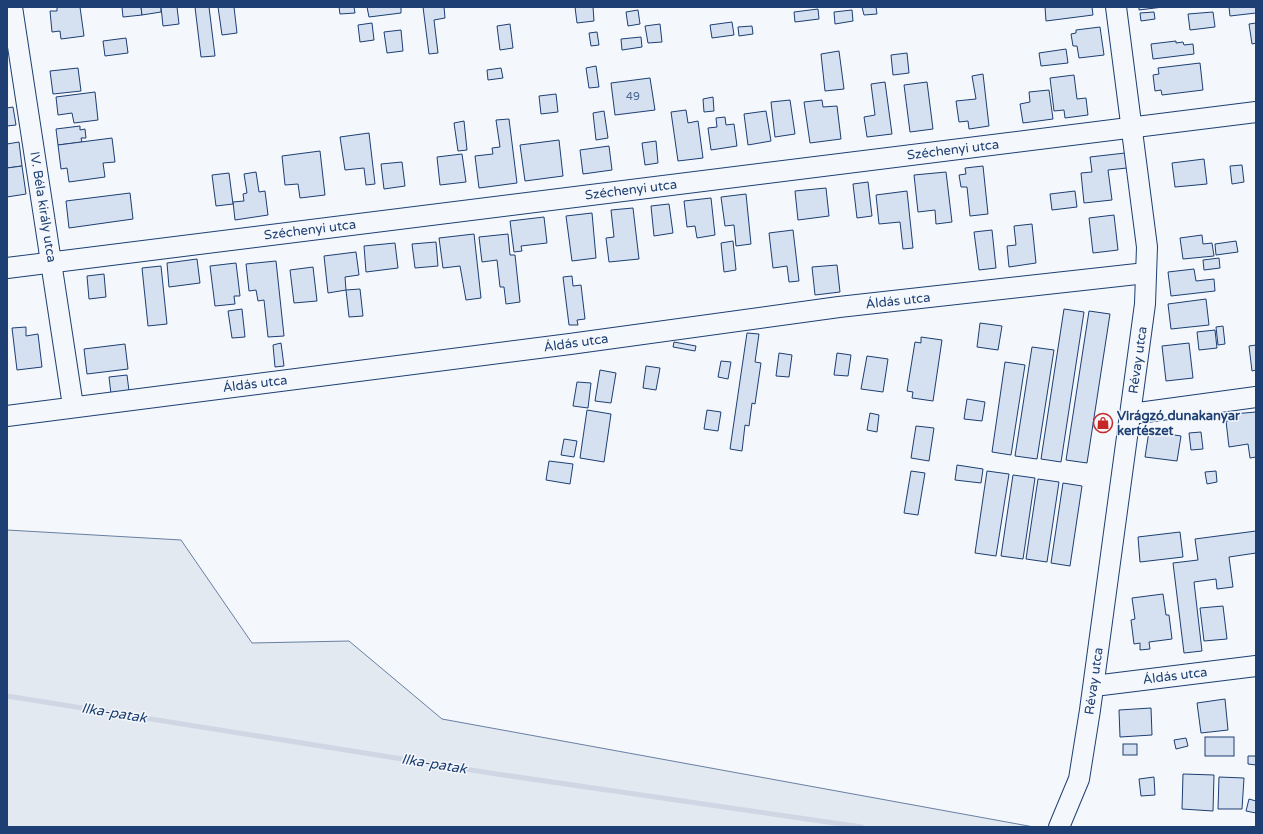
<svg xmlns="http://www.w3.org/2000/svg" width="1263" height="834" viewBox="0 0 1263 834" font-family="'Varela Round',sans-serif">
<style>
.green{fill:#e3e9f0;stroke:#687fa3}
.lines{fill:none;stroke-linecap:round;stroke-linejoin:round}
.stream{stroke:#cfd7e4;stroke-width:5}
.building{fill:#d5e0f0;stroke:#1d3f73}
.minor-casing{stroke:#1d3f73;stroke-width:22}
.minor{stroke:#f4f7fb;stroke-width:20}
.labels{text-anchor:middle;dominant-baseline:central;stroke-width:3;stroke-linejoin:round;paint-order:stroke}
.number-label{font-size:11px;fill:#4b6792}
.street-label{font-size:13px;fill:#1d3f73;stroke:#f4f7fb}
.poi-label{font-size:13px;font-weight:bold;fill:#1d3f73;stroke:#f4f7fb;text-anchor:start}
.water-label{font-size:14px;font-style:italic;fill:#1d3f73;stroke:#f4f7fb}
</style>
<rect width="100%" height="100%" fill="#f4f7fb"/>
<path class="green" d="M7,530l174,10 71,103 97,-2 93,78 592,108h-1027z"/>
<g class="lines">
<path class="stream" d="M7,696l483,77 372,54"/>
</g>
<g class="building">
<path d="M57,7h23l4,29 -23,3 -1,-8 -8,1 -2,-21h7z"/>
<path d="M122,7h19l1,8 -19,2z"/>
<path d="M141,7h20v5l-19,3z"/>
<path d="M161,7h16l2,17 -16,2z"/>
<path d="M195,7h14l6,49 -14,1z"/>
<path d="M218,7h16l3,26 -15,2z"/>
<path d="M339,7h15l1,6 -15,1z"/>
<path d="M367,7h34v6l-32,4z"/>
<path d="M423,7h21l1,11 -11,2 4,33 -9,1z"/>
<path d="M575,7h18l1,14 -17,2z"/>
<path d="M862,7h14l1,7 -13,1z"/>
<path d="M1045,7h47l1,8 -47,6z"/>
<path d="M1139,7h24l-24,3z"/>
<path d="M1229,7h27v6l-26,3z"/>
<path d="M818,9l1,10 -24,3 -1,-10z"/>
<path d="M638,10l2,14 -12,2 -2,-14z"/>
<path d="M852,10l1,11 -18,3 -1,-12z"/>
<path d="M1154,12l1,7 -14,2 -1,-8z"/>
<path d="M1213,12l2,15 -25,3 -2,-16z"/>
<path d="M732,22l2,13 -22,3 -2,-13z"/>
<path d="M372,23l2,17 -14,2 -2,-17z"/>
<path d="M1256,23v20l-4,1 -3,-20z"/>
<path d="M510,24l3,24 -13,2 -3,-24z"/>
<path d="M660,24l2,18 -14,1 -3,-17z"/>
<path d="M752,26l1,8 -14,2 -1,-9z"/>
<path d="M1100,27l4,28 -25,3 -2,-12h-4l-2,-12 5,-1v-3z"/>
<path d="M401,30l2,21 -16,2 -3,-21z"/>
<path d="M597,32l2,13 -8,1 -2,-13z"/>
<path d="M641,37l1,10 -20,3 -1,-11z"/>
<path d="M126,38l2,15 -23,3 -2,-15z"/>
<path d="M1176,41v2l7,-1 1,3 9,-1 1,10 -41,5 -2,-15z"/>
<path d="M1066,49l2,14 -27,3 -2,-13z"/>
<path d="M839,51l5,38 -19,2 -4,-37z"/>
<path d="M907,53l2,20 -16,2 -2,-20z"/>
<path d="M1200,63l3,27 -41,5 -1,-5 -6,1 -2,-16 6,-1 -1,-6z"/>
<path d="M596,66l3,21 -10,1 -3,-20z"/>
<path d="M78,68l3,23 -28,3 -3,-23z"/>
<path d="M501,68l2,10 -15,2 -1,-10z"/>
<path d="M983,74l6,52 -20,3 -1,-8 -9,1 -3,-21 20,-2 -4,-23z"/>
<path d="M1074,75l3,24 9,-1 2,17 -23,3 -1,-8 -10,1 -4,-33z"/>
<path d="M650,78l5,32 -40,5 -4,-32z"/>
<path d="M885,82l7,52 -25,3 -3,-20 11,-2 -4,-31z"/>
<path d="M927,82l6,47 -23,3 -6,-47z"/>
<path d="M1049,90l4,29 -30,4 -3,-19 10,-2 -1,-10z"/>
<path d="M95,92l3,28 -24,3 -2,-10 -14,2 -2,-18z"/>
<path d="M556,94l2,18 -17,2 -2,-18z"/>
<path d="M713,97l1,14 -10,1 -1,-13z"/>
<path d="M790,100l5,34 -20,3 -4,-35z"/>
<path d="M822,100l1,7 14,-1 4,33 -31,4 -6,-41z"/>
<path d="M13,107l3,18 -9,1v-18z"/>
<path d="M686,110l2,13 10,-2 5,37 -25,3 -7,-49z"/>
<path d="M604,111l4,27 -12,2 -3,-27z"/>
<path d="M766,111l5,30 -23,4 -4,-31z"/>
<path d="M725,117l1,8 8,-1 3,22 -26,4 -3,-22 9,-1 -1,-9z"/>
<path d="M509,119l8,64 -38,5 -4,-32 18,-2 -1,-6 8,-1 -4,-27z"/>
<path d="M464,121l3,29 -9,1 -4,-28z"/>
<path d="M80,126v4l5,-1 1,9h-5l1,4 -24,3 -2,-16z"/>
<path d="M369,133l6,51 -9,1 -2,-17 -19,2 -5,-33z"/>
<path d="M112,138l3,24 -12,1 2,14 -36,5 -2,-14 -6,1 -3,-24z"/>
<path d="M559,140l4,36 -38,5 -5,-36z"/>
<path d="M656,141l2,22 -13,2 -3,-22z"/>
<path d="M19,142l3,24 -15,2v-24z"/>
<path d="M609,146l3,24 -29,4 -3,-24z"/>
<path d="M320,151l5,44 -25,3 -2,-14 -13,1 -3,-29z"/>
<path d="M1125,153l2,15 -19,2 4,30 -28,3 -3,-30 11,-1 -2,-15z"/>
<path d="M462,154l4,28 -26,3 -3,-28z"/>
<path d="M1204,159l3,25 -32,3 -3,-24z"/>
<path d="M402,162l3,24 -21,3 -3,-25z"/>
<path d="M1242,165l2,17 -12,2 -2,-18z"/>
<path d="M22,166l4,28 -19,3v-29z"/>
<path d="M983,166l5,48 -18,2 -3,-29h-6l-2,-12 7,-1 -1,-6z"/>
<path d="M256,172l3,20 6,-1 3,24 -33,5 -2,-18 11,-1 -1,-7 4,-1 -3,-19z"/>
<path d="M946,172l6,50 -16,2 -1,-14 -17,2 -4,-37z"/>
<path d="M229,173l4,31 -17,2 -4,-31z"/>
<path d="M868,182l4,34 -15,2 -4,-34z"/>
<path d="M826,188l3,28 -31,4 -3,-29z"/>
<path d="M907,191l6,57 -10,1 -3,-27 -21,2 -3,-29z"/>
<path d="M1075,191l2,16 -25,3 -2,-16z"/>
<path d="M130,193l3,26 -64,9 -3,-27z"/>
<path d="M746,194l5,50 -15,2 -2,-21 -9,1 -4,-29z"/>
<path d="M711,198l4,37 -18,3 -2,-12 -8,1 -3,-26z"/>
<path d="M669,204l4,29 -19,3 -3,-30z"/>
<path d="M633,208l6,51 -30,3 -3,-24 8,-1 -3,-27z"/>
<path d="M592,213l4,45 -24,3 -6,-45z"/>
<path d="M1114,215l4,35 -25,3 -4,-35z"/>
<path d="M544,217l3,26 -26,3 1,5 -8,1 -4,-31z"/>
<path d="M1032,224l4,39 -27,4 -2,-21 9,-1 -2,-19z"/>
<path d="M793,230l6,51 -10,1 -2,-16 -14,2 -4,-35z"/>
<path d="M992,230l4,38 -17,2 -5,-38z"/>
<path d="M474,234l7,64 -15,2 -6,-34 -17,2 -4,-30z"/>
<path d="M508,234l2,21h5l5,47 -14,2 -2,-17h-4l-3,-27 -15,2 -3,-25z"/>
<path d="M1202,235l1,9 9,-1 2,13 -31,3 -3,-21z"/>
<path d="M733,241l3,29 -12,2 -3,-29z"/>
<path d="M1236,241l2,11 -22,3 -1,-11z"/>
<path d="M436,242l2,24 -23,2 -3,-24z"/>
<path d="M395,243l3,25 -32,4 -2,-26z"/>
<path d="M356,252l3,23 -14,2 1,13 -18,3 -4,-37z"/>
<path d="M1219,258l1,10 -16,2 -1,-10z"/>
<path d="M197,259l3,24 -31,4 -2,-24z"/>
<path d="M276,261l8,75 -16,1 -4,-37 -6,1 -2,-11 -7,1 -3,-27z"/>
<path d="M236,263l4,33h-6l1,8 -20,2 -5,-40z"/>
<path d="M837,265l3,27 -25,3 -3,-28z"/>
<path d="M161,266l6,58 -19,2 -6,-58z"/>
<path d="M313,267l4,34 -23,2 -4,-33z"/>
<path d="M1194,269l2,12 18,-2 1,12 -44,5 -3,-24z"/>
<path d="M104,274l2,23 -17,2 -2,-23z"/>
<path d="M572,276l1,10 8,-1 4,34 -8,1 1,5h-9l-6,-48z"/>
<path d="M360,289l3,27 -14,1 -3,-27z"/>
<path d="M1206,299l3,26 -38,4 -3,-25z"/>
<path d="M242,309l3,28 -13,1 -4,-27z"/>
<path d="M1064,309l20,3 -23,150 -20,-3z"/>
<path d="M1089,311l21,3 -23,149 -21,-3z"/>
<path d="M980,323l22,3 -4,24 -21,-3z"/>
<path d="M1223,326l2,18 -7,1 -2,-18z"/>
<path d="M26,327v9l12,-2 4,33 -25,3 -5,-42z"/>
<path d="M1215,330l2,18 -18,2 -2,-18z"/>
<path d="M747,333l12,1 -4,28 6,1 -6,41 -3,-1 -3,23 -4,-1 -3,26 -12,-2z"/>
<path d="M921,337l21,3 -9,61 -21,-3 1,-6 -6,-1 8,-49 6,1z"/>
<path d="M674,342l22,4 -1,5 -22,-4z"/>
<path d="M281,343l3,23 -9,1 -2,-22z"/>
<path d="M1189,343l4,35 -27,3 -4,-35z"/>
<path d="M125,344l3,25 -41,5 -3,-25z"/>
<path d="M1256,345v25l-4,1 -3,-25z"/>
<path d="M1032,347l22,3 -17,109 -22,-3z"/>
<path d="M779,353l13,2 -3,22 -13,-1z"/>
<path d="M837,353l14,2 -3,21 -14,-1z"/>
<path d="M867,356l21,3 -5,33 -22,-3z"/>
<path d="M721,361l10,1 -3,17 -10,-2z"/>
<path d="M1005,362l20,3 -14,90 -19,-3z"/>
<path d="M646,366l14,2 -4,22 -13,-2z"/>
<path d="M600,370l16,3 -5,30 -16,-2z"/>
<path d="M127,375l2,16 -18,3 -2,-17z"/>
<path d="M577,382l14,1 -3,25 -15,-2z"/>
<path d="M967,399l18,3 -3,19 -18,-2z"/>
<path d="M587,410l24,4 -7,48 -24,-4z"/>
<path d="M707,410l14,2 -3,19 -14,-2z"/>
<path d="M1256,412v45l-6,1 -2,-14 -19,3 -3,-26 8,-1 -1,-6z"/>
<path d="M870,413l9,2 -2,17 -10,-2z"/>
<path d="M916,426l18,2 -5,33 -18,-3z"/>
<path d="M1149,431l32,5 -4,25 -32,-4z"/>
<path d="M1201,432l2,17 -12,1 -2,-17z"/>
<path d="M564,439l13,2 -3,16 -13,-2z"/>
<path d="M549,461l24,3 -3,20 -24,-4z"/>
<path d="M957,465l26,4 -2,14 -26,-3z"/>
<path d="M911,471l14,2 -7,42 -14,-2z"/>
<path d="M987,471l22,3 -13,82 -21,-3z"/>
<path d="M1216,471l1,11 -10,2 -2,-12z"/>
<path d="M1013,475l22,3 -12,81 -22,-3z"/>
<path d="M1038,479l21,3 -12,80 -21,-3z"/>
<path d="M1063,483l19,3 -12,80 -19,-3z"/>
<path d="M1256,531v22l-27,4 4,30 -16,2 -1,-10 -22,3 8,69 -18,2 -11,-90 25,-3 -3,-21z"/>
<path d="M1180,532l3,25 -43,5 -2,-25z"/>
<path d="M1163,594l3,21h3l3,24 -23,3 1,7 -10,1v-7l-6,1 -3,-24 4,-1 -3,-21z"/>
<path d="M1223,606l4,33 -23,2 -4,-33z"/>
<path d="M1225,699l3,31 -27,3 -4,-30z"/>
<path d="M1151,708l1,27 -32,2 -1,-27z"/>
<rect x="1205" y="737" width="29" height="19"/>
<path d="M1186,738l2,8 -12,3 -2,-9z"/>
<rect x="1123" y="744" width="14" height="11"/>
<path d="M1248,756h8v9l-8,-1z"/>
<path d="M1183,774l31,1 -1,36 -31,-2z"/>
<path d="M1154,777l1,18 -14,1 -2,-17z"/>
<path d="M1219,777l25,1 -2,31h-24z"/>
<path d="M1249,799l7,2v12l-10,-2z"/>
</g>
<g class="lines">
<g class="minor-casing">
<g id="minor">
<path d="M12,7l61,399"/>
<path d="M7,268l1249,-156"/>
<path d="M1131,414l125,-17"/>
<path d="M7,416l563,-72 269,-37 307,-34"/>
<path d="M1094,686l162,-20"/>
<path d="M1059,827l20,-48 11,-69 55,-406 2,-57 -31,-240"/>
</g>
</g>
<use href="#minor" class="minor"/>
</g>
<defs>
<g id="shop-ring" transform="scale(1)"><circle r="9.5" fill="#f4f7fb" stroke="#c62828" stroke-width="1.5"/><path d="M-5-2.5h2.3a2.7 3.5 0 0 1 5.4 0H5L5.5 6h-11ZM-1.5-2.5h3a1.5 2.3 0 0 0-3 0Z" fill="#c62828"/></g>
</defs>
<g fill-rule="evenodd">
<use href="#shop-ring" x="1103" y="423"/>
</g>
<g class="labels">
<g class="number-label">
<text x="633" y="96">49</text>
</g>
<g class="street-label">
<text transform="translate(953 150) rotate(-7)">Széchenyi utca</text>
<text transform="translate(631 190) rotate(-7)">Széchenyi utca</text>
<text transform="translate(43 207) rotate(81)">IV. Béla király utca</text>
<text transform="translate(310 230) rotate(-7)">Széchenyi utca</text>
<text transform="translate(898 301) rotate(-6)">Áldás utca</text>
<text transform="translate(576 343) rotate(-8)">Áldás utca</text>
<text transform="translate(1138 360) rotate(-82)">Révay utca</text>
<text transform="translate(255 384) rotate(-7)">Áldás utca</text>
<text transform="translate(1175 676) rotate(-7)">Áldás utca</text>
<text transform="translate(1094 681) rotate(-82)">Révay utca</text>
</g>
<g class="poi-label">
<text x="1117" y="416">Virágzó dunakanyar<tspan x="1117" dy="15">kertészet</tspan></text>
</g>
<g class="water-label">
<text transform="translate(114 713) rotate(9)">Ilka-patak</text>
<text transform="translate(434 764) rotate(9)">Ilka-patak</text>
</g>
</g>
<rect width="1263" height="834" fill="none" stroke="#1d3f73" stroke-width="16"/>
</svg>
